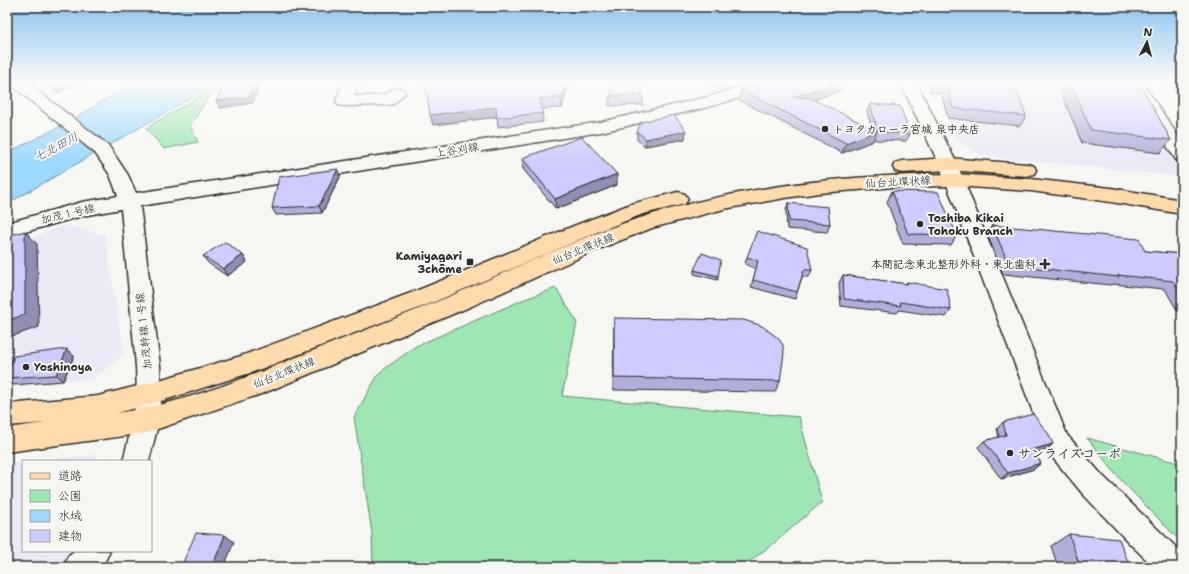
<svg xmlns="http://www.w3.org/2000/svg" width="1189" height="574" viewBox="0 0 1189 574" font-family="'Shantell Sans','Klee One',sans-serif">
<style>
.built{fill:#eae9f6}
.green{fill:#9ee6b3;stroke:#64886f}
.water{fill:#9dd9fe;stroke:#6f93aa}
.lines{fill:none;stroke-linecap:round;stroke-linejoin:round}
.street-casing{stroke:#2b2b2b;stroke-width:3}
.secondary-casing{stroke:#2b2b2b;stroke-width:3}
.primary-casing{stroke:#2b2b2b;stroke-width:3}
.street{fill:#f6f6f2;fill-rule:evenodd}
.secondary{fill:#f6f6f2;fill-rule:evenodd}
.primary{fill:#fedbac;fill-rule:evenodd}
.wall{fill:#b1afda;stroke:#2b2b2b}
.shaded-wall{fill:#908fb2;stroke:#2b2b2b}
.building{fill:#ceccfe;stroke:#2b2b2b}
.poi-dot{fill:#2b2b2b;stroke:#f6f6f2;stroke-width:1.5}
.labels{text-anchor:middle;dominant-baseline:central;stroke-width:4;stroke-linejoin:round;paint-order:stroke}
.poi-label{font-size:11px;font-weight:bold;fill:#2b2b2b;stroke:#f6f6f2;text-anchor:start}
.street-label{font-size:11px;fill:#2b2b2b;stroke:#f6f6f2}
.water-label{font-size:12px;font-style:italic;fill:#485660;stroke:#f6f6f2}
.near-poi-label{font-size:13px;font-weight:bold;fill:#2b2b2b;stroke:#f6f6f2;text-anchor:start}
</style>
<rect width="100%" height="100%" fill="#f6f6f2"/>
<filter id="ink" filterUnits="userSpaceOnUse"><feTurbulence type="fractalNoise" baseFrequency=".025" numOctaves="2"/><feDisplacementMap in="SourceGraphic" scale="8" xChannelSelector="R" yChannelSelector="G"/><feConvolveMatrix kernelMatrix="1 2 1 2 8 2 1 2 1" color-interpolation-filters="sRGB"/></filter>
<g filter="url(#ink)">
<g class="built">
<path d="M938,82h190l54,87v8l-201,-22 -26,-16z"/>
<path d="M65,225l40,10 19,119 -31,25 -86,8v-140z"/>
<path d="M96,455l3,6h-67z"/>
<path d="M23,462v89h62l-21,16h-57v-104z"/>
</g>
<g class="green">
<path d="M213,82h10l-17,19 -16,25 8,16 -34,7 -18,-21 48,-28z"/>
<path d="M556,288l21,34 -15,74 237,21 23,85 -49,42 -31,23h-369l-1,-34 -18,-116 25,-44 37,-27 109,-47z"/>
<path d="M1087,438l95,26v79l-64,-66z"/>
</g>
<path class="water" d="M134,82h74l-17,16 -184,106v-51l60,-30z"/>
<g class="lines">
<g class="street-casing">
<g id="street">
<path d="M343,82h16l-5,14c9,0 19,0 27,-1 10,-1 10,-9 22,-6l2,4 -11,11 -6,1 -44,1 -6,-1 -2,-4z"/>
<path d="M1126,82h16l40,60v20l-6,-2z"/>
<path d="M948,158l7,2 2,4 110,271 35,40 80,78v14h-28l-24,-23 -48,-51 -34,-41 -109,-288 2,-4z"/>
</g>
</g>
<g class="secondary-casing">
<g id="secondary">
<path d="M8,82h18l82,63 20,30 8,18 465,-71 98,-23 64,-17h25l-2,3 -78,22 -107,25 -461,74 20,160 1,28 -2,27 -10,40h-26l10,-40 4,-27 -1,-28 -15,-157 -39,7 -75,21v-14l75,-21 36,-6 -8,-21 -15,-22z"/>
<path d="M900,82h16l41,82 -2,4 -7,2 -7,-2 -2,-4z"/>
<path d="M74,551h36l-5,10 -5,6h-36l4,-11z"/>
</g>
</g>
<g class="primary-casing">
<g id="primary">
<path d="M948,158l79,6 7,2 2,4 -2,4 -7,2 -79,-6 -46,3 -7,-2 -2,-4 2,-4 7,-2z"/>
<path d="M954,174l77,5 80,9 71,12v14l-71,-12 -80,-11 -77,-5 -59,1 -76,6 -34,5 -61,11 -72,19 -58,23 -122,55 -208,87 -118,40 -139,19v-24l38,-5 -38,3v-22l91,-8 51,-13 92,-27 175,-65 160,-66 55,-21 47,-12 7,2 3,5 -3,5 -42,10 -53,21 -158,68 -179,69 -104,33 -33,8c62,-8 123,-32 181,-56 57,-23 115,-44 172,-69 56,-24 113,-52 171,-70 102,-33 208,-43 314,-44z"/>
</g>
</g>
<use href="#street" class="street"/>
<use href="#secondary" class="secondary"/>
<use href="#primary" class="primary"/>
</g>
<g class="wall">
<path d="M42,82h42l-27,11z"/>
<path d="M569,82l-7,26 -20,1 1,13 -45,5 -1,-10 -64,8z"/>
<path d="M710,82h49l-36,9 -12,-6z"/>
<path d="M928,82h85l13,34 -6,10 -72,-8 -7,-25 -11,-1z"/>
<path d="M1060,82h79l32,58 -11,13 -78,-10 -24,-58z"/>
<path d="M1168,82h14v19h-1z"/>
<path d="M780,83l62,7 -29,10 59,28 -5,-16 3,-8 40,30 -4,7 -31,-1 -1,-3 -1,4 -31,12 -103,-53 2,-10z"/>
<path d="M643,95v10l-34,1 1,-10z"/>
<path d="M637,132l48,7 -40,7 -8,-6z"/>
<path d="M522,158l95,27 -61,24 -33,-40z"/>
<path d="M340,177l-18,36 -46,2 -4,-7z"/>
<path d="M892,191l65,44 -6,10 -48,-1 -16,-42z"/>
<path d="M788,203l42,21 -3,8 -40,-3 -1,-19z"/>
<path d="M992,225l153,26 37,3v65l-17,-30 -53,-5 -1,1 -108,-11 -16,-40z"/>
<path d="M243,255l4,7 -20,14 -19,-13 -5,-7z"/>
<path d="M747,257l65,13 -3,7h-7l-7,22 -44,-12 5,-18 -11,-5z"/>
<path d="M694,270l24,6v4l-24,-6z"/>
<path d="M843,275l63,9 1,-2 44,28 -5,7 -47,-7 -2,3 -56,-7 -2,-23z"/>
<path d="M614,318l166,63 -5,11 -162,-2z"/>
<path d="M74,356l-11,25 -50,4 -6,-5v-7z"/>
<path d="M1003,422l50,22 -7,6 -12,3 7,10 -7,6 -33,10 -23,-32 6,-6 15,-4 -2,-8z"/>
<path d="M1069,534l61,33h-72l-7,-21z"/>
</g>
<g class="shaded-wall">
<path d="M63,82h21l-27,11 -5,-7z"/>
<path d="M255,82h5l-7,21 -33,5 -4,-7z"/>
<path d="M566,82h3l-7,26 -1,-10z"/>
<path d="M733,82h26l-36,9 1,-7z"/>
<path d="M840,82h4l-2,8 -51,18 2,-11z"/>
<path d="M496,107l1,10 -64,8 -3,-10z"/>
<path d="M686,131l-1,8 -40,7 1,-7z"/>
<path d="M877,131l-4,10 -31,12 4,-10z"/>
<path d="M338,169l2,8 -18,36 -3,-7z"/>
<path d="M617,174v11l-61,24 -1,-10z"/>
<path d="M25,231l12,13 2,83 -32,11v-17z"/>
<path d="M243,255l4,7 -20,14 -4,-7z"/>
<path d="M67,349l7,7 -11,25 -7,-6z"/>
<path d="M1053,444l-7,6 -22,6 7,-6z"/>
<path d="M1041,463l-7,6 -33,10 7,-6z"/>
<path d="M225,535l9,7 -10,25h-12z"/>
</g>
<g class="building">
<path d="M46,82h17l-11,4z"/>
<path d="M225,82h30l-5,15 -34,4z"/>
<path d="M425,82h141l-5,16 -21,1 3,14 -46,5 -1,-11 -66,8z"/>
<path d="M612,82h27l4,13 -33,1z"/>
<path d="M719,82h14l-9,2z"/>
<path d="M771,82h9v1l5,-1h55l-47,15 18,1 66,33 -31,12 -105,-53z"/>
<path d="M938,82h75l13,34 -73,-8 -7,-26z"/>
<path d="M1070,82h69l32,58 -80,-10z"/>
<path d="M1178,82h4v5z"/>
<path d="M870,104l30,2 10,28 -32,-2z"/>
<path d="M674,115l12,16 -40,8 -9,-7 4,-10z"/>
<path d="M582,137l35,37 -62,25 -33,-41z"/>
<path d="M338,169l-19,37 -47,2 7,-31z"/>
<path d="M892,191l46,1 19,43 -49,-1z"/>
<path d="M788,203l40,4 2,17 -41,-3z"/>
<path d="M992,225l147,14 6,12 37,3v41l-9,-14 -55,-6 1,2 -110,-12z"/>
<path d="M25,231v83l-18,7v-85z"/>
<path d="M757,231l50,16 5,23h-8l-7,22 -44,-12 5,-19 -11,-4z"/>
<path d="M225,242l18,13 -20,14 -20,-13z"/>
<path d="M702,253l19,7 -3,16 -24,-6z"/>
<path d="M843,275l64,9v-2l40,7 4,21 -51,-8 1,4 -57,-7z"/>
<path d="M614,318l130,2 18,6 16,12 5,7 1,8 -4,28 -166,-3z"/>
<path d="M67,349l-11,26 -49,3v-5l7,-17z"/>
<path d="M1033,414l15,19 5,11 -22,6 10,13 -33,10 -24,-32 22,-6 -3,-13z"/>
<path d="M196,533l29,2 -13,32h-31z"/>
<path d="M1069,534l50,5 11,28h-50z"/>
</g>
</g>
<linearGradient id="sky" x2="0" y2="1"><stop stop-color="#8ac3f1"/><stop offset="0.51" stop-color="#fbfbf9"/><stop offset="1" stop-color="#fbfbf9" stop-opacity="0"/></linearGradient>
<rect width="1189" height="162" fill="url(#sky)"/>
<g class="poi-dot">
<circle cx="825" cy="129" r="4"/>
<circle cx="920" cy="224" r="4"/>
<rect x="466" y="258" width="8" height="8" rx="2"/>
<path d="M1043 258h4v4h4v4h-4v4h-4v-4h-4v-4h4z"/>
<circle cx="26" cy="367" r="4"/>
<circle cx="1010" cy="453" r="4"/>
</g>
<g class="labels">
<g class="poi-label">
<text x="833" y="129">トヨタカローラ宮城 泉中央店</text>
<text x="928" y="218">Toshiba Kikai<tspan x="928" dy="13">Tohoku Branch</tspan></text>
<text x="462" y="256" text-anchor="end">Kamiyagari<tspan x="462" dy="13">3chōme</tspan></text>
<text x="1036" y="264" text-anchor="end">本間記念東北整形外科・東北歯科</text>
<text x="34" y="367">Yoshinoya</text>
</g>
<g class="street-label">
<text transform="translate(457 150) rotate(-9)">上谷刈線</text>
<text transform="translate(898 182) rotate(-3)">仙台北環状線</text>
<text transform="translate(68 214) rotate(-13)">加茂１号線</text>
<text transform="translate(583 249) rotate(-22)">仙台北環状線</text>
<text transform="translate(144 331) rotate(-96)">加茂幹線１号線</text>
<text transform="translate(284 373) rotate(-22)">仙台北環状線</text>
</g>
<g class="water-label">
<text transform="translate(56 147) rotate(-28)">七北田川</text>
</g>
<g class="near-poi-label">
<text x="1018" y="453">サンライズコーポ</text>
</g>
</g>
<rect width="1189" height="574" fill="none" stroke="#f6f6f2" stroke-width="24"/>
<rect x="12" y="12" width="1165" height="550" fill="none" stroke="#2b2b2b" stroke-width="1.5" filter="url(#ink)"/>
<rect x="22" y="460" width="130" height="92" fill="#f6f6f2" stroke="#a5a5a2"/>
<rect x="30" y="473" width="20" height="6" fill="#fedbac" stroke="#a5a5a2"/>
<text x="58" y="480" font-size="12" fill="#2b2b2b">道路</text>
<rect x="30" y="490" width="20" height="12" fill="#9ee6b3" stroke="#a5a5a2"/>
<text x="58" y="500" font-size="12" fill="#2b2b2b">公園</text>
<rect x="30" y="510" width="20" height="12" fill="#9dd9fe" stroke="#a5a5a2"/>
<text x="58" y="520" font-size="12" fill="#2b2b2b">水域</text>
<rect x="30" y="530" width="20" height="12" fill="#ceccfe" stroke="#a5a5a2"/>
<text x="58" y="540" font-size="12" fill="#2b2b2b">建物</text>
<g transform="translate(1147 42) rotate(6)" stroke="#f6f6f2" stroke-width="3" paint-order="stroke">
<path d="M0-3L7 15L0 10L-7 15Z" fill="#2b2b2b"/>
<text y="-6" font-size="11" font-weight="bold" text-anchor="middle" fill="#2b2b2b">N</text>
</g>
</svg>
